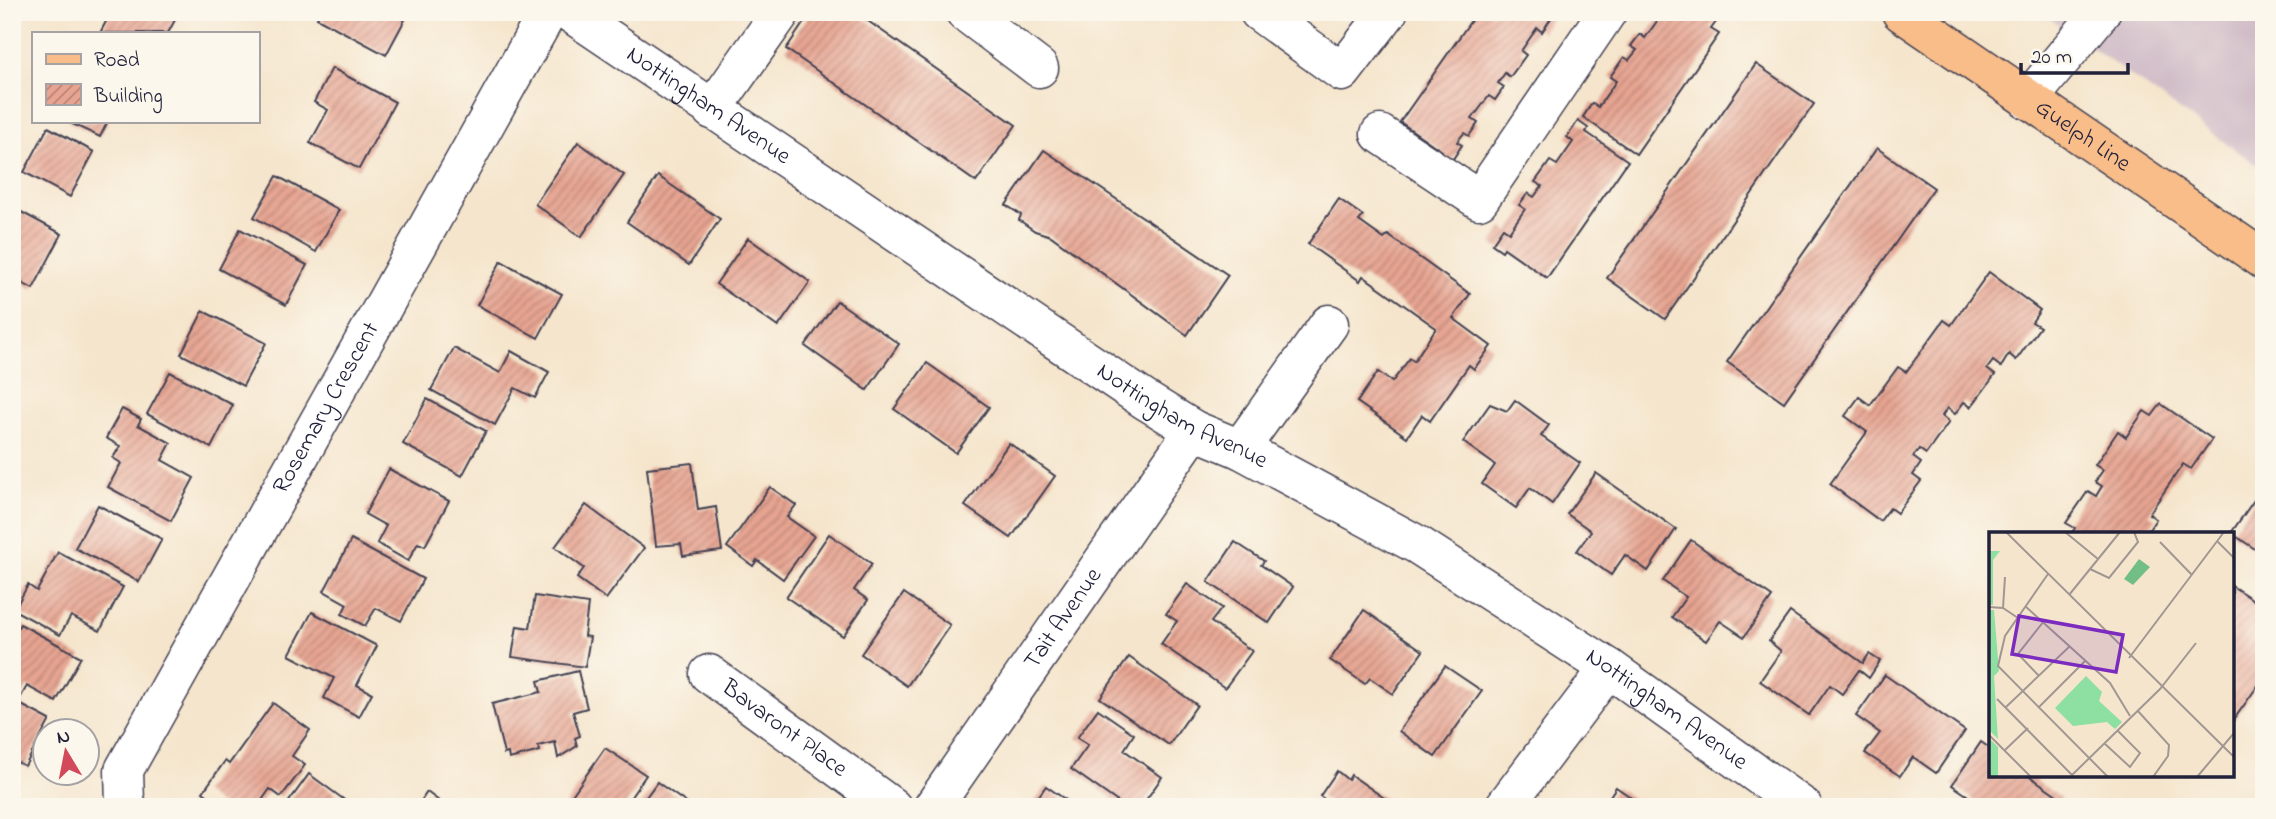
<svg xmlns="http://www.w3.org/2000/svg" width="2276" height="819" viewBox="0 0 2276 819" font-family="'Indie Flower',sans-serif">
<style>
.industrial{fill:#d1bdc8}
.building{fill:url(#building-hatch)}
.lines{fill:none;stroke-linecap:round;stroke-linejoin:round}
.minor-casing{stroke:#423f51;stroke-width:41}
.major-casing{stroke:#423f51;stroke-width:41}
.minor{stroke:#fff;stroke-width:38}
.major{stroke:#f8bd89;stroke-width:38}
.labels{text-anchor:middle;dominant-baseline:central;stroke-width:5;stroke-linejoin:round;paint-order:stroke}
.street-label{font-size:24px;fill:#22223b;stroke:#fbf7ec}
.inset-road{fill:none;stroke:#a19792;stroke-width:2}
.view{fill:#7b2cbf;fill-opacity:0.15;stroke:#7b2cbf;stroke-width:3.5}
.inset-edge{fill:none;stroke:#22223b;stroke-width:3.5}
</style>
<defs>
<pattern id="building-hatch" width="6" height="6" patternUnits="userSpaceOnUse" patternTransform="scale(1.75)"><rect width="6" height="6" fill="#e7a491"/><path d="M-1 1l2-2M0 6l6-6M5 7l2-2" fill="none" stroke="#bb8578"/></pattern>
</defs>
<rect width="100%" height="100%" fill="#fbf7ec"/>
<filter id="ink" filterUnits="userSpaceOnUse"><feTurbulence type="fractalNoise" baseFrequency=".0143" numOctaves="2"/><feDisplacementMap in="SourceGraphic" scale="14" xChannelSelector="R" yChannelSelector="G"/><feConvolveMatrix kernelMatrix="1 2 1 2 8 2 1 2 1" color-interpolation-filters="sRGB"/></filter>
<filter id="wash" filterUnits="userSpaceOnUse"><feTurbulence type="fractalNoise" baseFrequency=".00686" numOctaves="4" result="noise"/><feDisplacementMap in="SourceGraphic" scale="28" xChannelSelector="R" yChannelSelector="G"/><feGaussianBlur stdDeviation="1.57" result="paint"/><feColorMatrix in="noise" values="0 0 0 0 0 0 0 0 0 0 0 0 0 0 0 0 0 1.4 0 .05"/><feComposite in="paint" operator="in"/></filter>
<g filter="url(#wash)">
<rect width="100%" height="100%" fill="#f5e5cc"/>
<path class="industrial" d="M2041,12h223v158z"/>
<g id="blocks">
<g class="building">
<path d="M111,12h50l14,8 -7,13h-68z"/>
<path d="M320,12h89l-23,43 -69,-37z"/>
<path d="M811,12h44l161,113 -40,57 -190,-133z"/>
<path d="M1477,12h78l-13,20 -5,-4 -16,23 5,4 -16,22 -5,-4 -7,10 6,4 -9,13 -6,-4 -17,23 6,4 -9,13 -5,-3 -7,9 5,3 -11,17 -11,-8 2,-3 -42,-29z"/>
<path d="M1660,12h42l14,10 -5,7 8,5 -83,120 -53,-37 9,-14 6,4 18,-26 -6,-4 14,-20 5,3 8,-10 -6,-4 9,-12 5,4 17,-24z"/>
<path d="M1756,64l58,40 -149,215 -58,-41z"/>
<path d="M332,68l63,34 -36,67 -49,-26 18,-33 -14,-8z"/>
<path d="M66,121h42l-8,16z"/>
<path d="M1578,121l10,7 -2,4 42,29 -81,117 -43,-30 -2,3 -10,-7 11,-16 6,4 16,-23 -6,-4 9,-12 6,4 8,-11 -7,-4 15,-21 7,4 16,-23 -6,-5z"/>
<path d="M48,127l46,25 -24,45 -46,-25z"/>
<path d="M578,142l46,33 -43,62 -46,-33z"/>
<path d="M1877,148l57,40 -150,214 -57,-40z"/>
<path d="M1044,150l184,125 -41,60 -136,-99 -16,-5 -16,-11 2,-5 -15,-10z"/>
<path d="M277,176l62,34 -23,42 -62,-35z"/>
<path d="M658,176l62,43 -31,46 -62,-43z"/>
<path d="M1339,199l24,17 -4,5 25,18 4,-4 82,59 -17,24 38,28 -17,23 -5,-4 -39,56 -8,-6 -15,22 -50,-35 21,-30 14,10 18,-24 4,3 22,-33 -73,-52 -3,5 -52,-37z"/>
<path d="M12,207l50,27 -29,55 -21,-11z"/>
<path d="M240,229l67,36 -21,40 -67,-36z"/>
<path d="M748,238l62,44 -32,45 -62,-43z"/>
<path d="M501,261l61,33 -24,44 -61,-33z"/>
<path d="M1989,272l51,38 -8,12 8,5 -24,33 -7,-6 -8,13 -8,-6 -6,8 8,6 -24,32 -7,-5 -9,12 -8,-6 -5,8 7,6 -23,32 -7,-5 -6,8 8,6 -8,12 8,6 -24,32 -7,-5 -10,13 -50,-37 37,-52 -22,-16 14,-19 11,8 28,-38 8,5 38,-52 7,5z"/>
<path d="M837,301l62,43 -32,46 -62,-44z"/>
<path d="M203,311l63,32 -23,43 -62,-32z"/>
<path d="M454,348l46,25 11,-22 38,21 -14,26 -20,-10 -20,37 -64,-35z"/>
<path d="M927,363l62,44 -33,46 -62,-44z"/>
<path d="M170,372l63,33 -22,43 -64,-34z"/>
<path d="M427,399l59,32 -24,45 -59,-32z"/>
<path d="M1515,400l34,25 -8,11 39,27 -28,41 -22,-16 -14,20 -34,-24 13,-19 -32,-23 27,-38 17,7z"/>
<path d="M2161,404l51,35 -21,30 -8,-5 -34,50 7,5 -10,15h-75l4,-6 -9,-5 22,-32 8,5 6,-10 -7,-4 8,-12 -8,-5 23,-34 8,6 18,-26 8,5z"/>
<path d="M122,409l19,10 -3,6 33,18 -9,17 32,18 -23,43 -63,-34 13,-24 -8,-5 7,-12 -14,-8z"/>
<path d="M1009,443l46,33 -44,62 -46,-32z"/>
<path d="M692,463l6,47 18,-3 6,44 -39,5 -2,-12 -25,2 -9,-78z"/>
<path d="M389,469l60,32 -24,45 -7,-3 -10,18 -31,-18 9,-17 -21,-12z"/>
<path d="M1596,473l80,56 -28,42 -23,-16 -14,20 -34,-24 14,-20 -24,-17z"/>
<path d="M2264,486v69l-33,-22z"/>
<path d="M770,487l26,18 -9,12 27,19 -31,43 -26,-19 -4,6 -26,-19z"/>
<path d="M98,505l64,34 -23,43 -64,-34z"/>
<path d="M586,505l58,43 -38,51 -29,-21 7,-10 -29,-21z"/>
<path d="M829,534l43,30 -18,26 14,10 -25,36 -57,-39z"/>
<path d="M351,540l72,39 -22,42 -25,-13 -11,18 -23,-12 5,-10 -23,-13z"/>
<path d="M1691,540l81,57 -28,40 -24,-16 -14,20 -34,-24 14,-20 -23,-16z"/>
<path d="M1235,542l29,19 -3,4 32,22 -24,36 -61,-41z"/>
<path d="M58,552l65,35 -23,44 -29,-15 -11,19 -46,-25 14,-25 9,6z"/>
<path d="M1187,584l35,24 -11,14 41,29 -27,37 -64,-44 16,-23 -11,-7z"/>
<path d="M2232,586l32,21v70l-32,45z"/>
<path d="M904,593l46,32 -43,61 -46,-32z"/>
<path d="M535,596l53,8 -4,32 6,1 -5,30 -73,-10 5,-31 13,2z"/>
<path d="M1364,610l59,41 -30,43 -23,-16 -5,6 -35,-24z"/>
<path d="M312,612l65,34 -20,39 15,8 -13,24 -35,-19 10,-20 -45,-23z"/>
<path d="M1790,612l73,51 6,-9 11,7 -11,17 -10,-8 -17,24 -12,-9 -21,30 -49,-34 21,-30 -12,-10z"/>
<path d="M20,624l61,33 -25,45 -29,-16 -9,16 -6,-4v-60z"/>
<path d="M1129,657l68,48 -28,40 -69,-47z"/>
<path d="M1445,666l37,25 -47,66 -36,-26z"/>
<path d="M578,671l9,37 -14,4 7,24 -5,2 2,8 -19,12 -3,-16 -17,4 2,5 -31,8 -1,-6 -4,1 -12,-50 49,-12 -3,-11z"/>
<path d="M1885,675l80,56 -29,42 -23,-16 -13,19 -35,-23 15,-20 -24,-17z"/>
<path d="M12,700l38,20 -25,46 -13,-6z"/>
<path d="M273,703l37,27 -18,26 13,9 -24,32 -11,-8 -13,18h-34l-20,-15 22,-31 4,3z"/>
<path d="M1098,709l36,25 -10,16 38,27 -21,30h-16l-54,-38 17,-24 -11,-7z"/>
<path d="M1981,742l10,7v26h37l33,23 -6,9h-85l4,-7 -22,-15z"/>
<path d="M605,748l41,27 -22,32h-60z"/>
<path d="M1337,771l11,9 3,-5 46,32h-68l2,-3 -11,-8z"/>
<path d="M309,774l41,30 -3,3h-62z"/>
<path d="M657,782l35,25h-53z"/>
<path d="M1046,786l30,21h-45z"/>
<path d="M1616,787l29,20h-42z"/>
<path d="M427,792l20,15h-30z"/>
</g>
</g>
</g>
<g filter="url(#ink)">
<use href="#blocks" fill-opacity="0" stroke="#423f51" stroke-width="2"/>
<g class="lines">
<g class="minor-casing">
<g id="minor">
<path id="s1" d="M569,12l576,388 49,30 46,19 178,96 191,123 194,139"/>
<path d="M965,12l74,56"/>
<path d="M1259,12l83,60 46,-60"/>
<path d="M2028,100l73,-88"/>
<path d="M712,110l69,-98"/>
<path d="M1380,134l99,66 128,-188"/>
<path d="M1240,449l89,-125"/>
<path id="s2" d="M709,674l183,133"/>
<path id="s3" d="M128,807l-3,-3 -1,-34 424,-758"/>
<path id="s4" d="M933,807l261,-377"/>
<path d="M1504,807l105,-139"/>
</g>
</g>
<g class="major-casing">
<g id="major">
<path id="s5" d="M1901,12l363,248"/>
</g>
</g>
<use href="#minor" class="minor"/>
<use href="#major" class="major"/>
</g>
</g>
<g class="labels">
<g class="street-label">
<text stroke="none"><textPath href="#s1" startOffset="168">Nottingham Avenue</textPath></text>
<text stroke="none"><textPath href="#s5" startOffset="220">Guelph Line</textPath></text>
<text stroke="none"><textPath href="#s3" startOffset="453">Rosemary Crescent</textPath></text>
<text stroke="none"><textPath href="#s1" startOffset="735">Nottingham Avenue</textPath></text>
<text stroke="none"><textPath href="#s4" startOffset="229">Tait Avenue</textPath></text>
<text stroke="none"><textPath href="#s1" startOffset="1302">Nottingham Avenue</textPath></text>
<text stroke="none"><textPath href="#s2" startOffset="93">Bavaront Place</textPath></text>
</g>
</g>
<g transform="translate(1989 532)">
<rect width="245" height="245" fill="#f5e5cc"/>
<path d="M0,0l1,19h10l-7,9v45h-4zM0,78h5l5,61 -5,5 4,63 -9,-9zM0,206l9,9v30h-9z" fill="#8de0a1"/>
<path d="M150,27l11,8 -17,18 -9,-6z" fill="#72be87"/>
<path d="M97,144l16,16 -3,9 23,21 -7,7 -8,-7 -34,4 -18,-18z" fill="#8de0a1"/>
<path class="inset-road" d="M17,0l228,225M76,0l33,27M228,9l17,17M171,10l32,33M101,37l19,9 29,-36 -4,-10M59,42l-43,62 -7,30 110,111M80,63l51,-63M36,74l85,77 20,33M0,75l14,1 15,10M14,76l2,-31M140,126l95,-126M50,144l-21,-22 26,-33M8,167l77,78M17,175l64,-61M49,176l48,-48M148,178l32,35 -1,11 -15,21M0,203l42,42M115,211l26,24 10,-14 -23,-23M16,218l23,-22M81,245l90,-88 36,-46M208,245l37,-44"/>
<path class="view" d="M30,84l104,19 -7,37 -104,-18z"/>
<rect width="245" height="245" class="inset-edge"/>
</g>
<rect width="2276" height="819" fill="none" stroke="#fbf7ec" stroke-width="42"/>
<rect x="32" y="32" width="228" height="91" fill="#fbf7ec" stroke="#a4a2a5" stroke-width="2"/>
<rect x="46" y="54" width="35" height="10" fill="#f8bd89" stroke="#a4a2a5" stroke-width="2"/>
<text x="94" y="66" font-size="21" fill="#22223b">Road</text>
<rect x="46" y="84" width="35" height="21" fill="url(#building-hatch)" stroke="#a4a2a5" stroke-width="2"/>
<text x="94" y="102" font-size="21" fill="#22223b">Building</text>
<g transform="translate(66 752) rotate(350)"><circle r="33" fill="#fbf7ec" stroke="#a4a2a5" stroke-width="2"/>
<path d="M0-5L12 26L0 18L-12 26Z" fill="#d1495b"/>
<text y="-10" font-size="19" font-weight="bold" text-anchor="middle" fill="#22223b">N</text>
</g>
<path d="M2021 63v10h107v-10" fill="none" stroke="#22223b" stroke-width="3.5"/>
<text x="2031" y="63" font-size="21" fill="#22223b" stroke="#fbf7ec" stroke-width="5" paint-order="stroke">20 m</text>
</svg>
